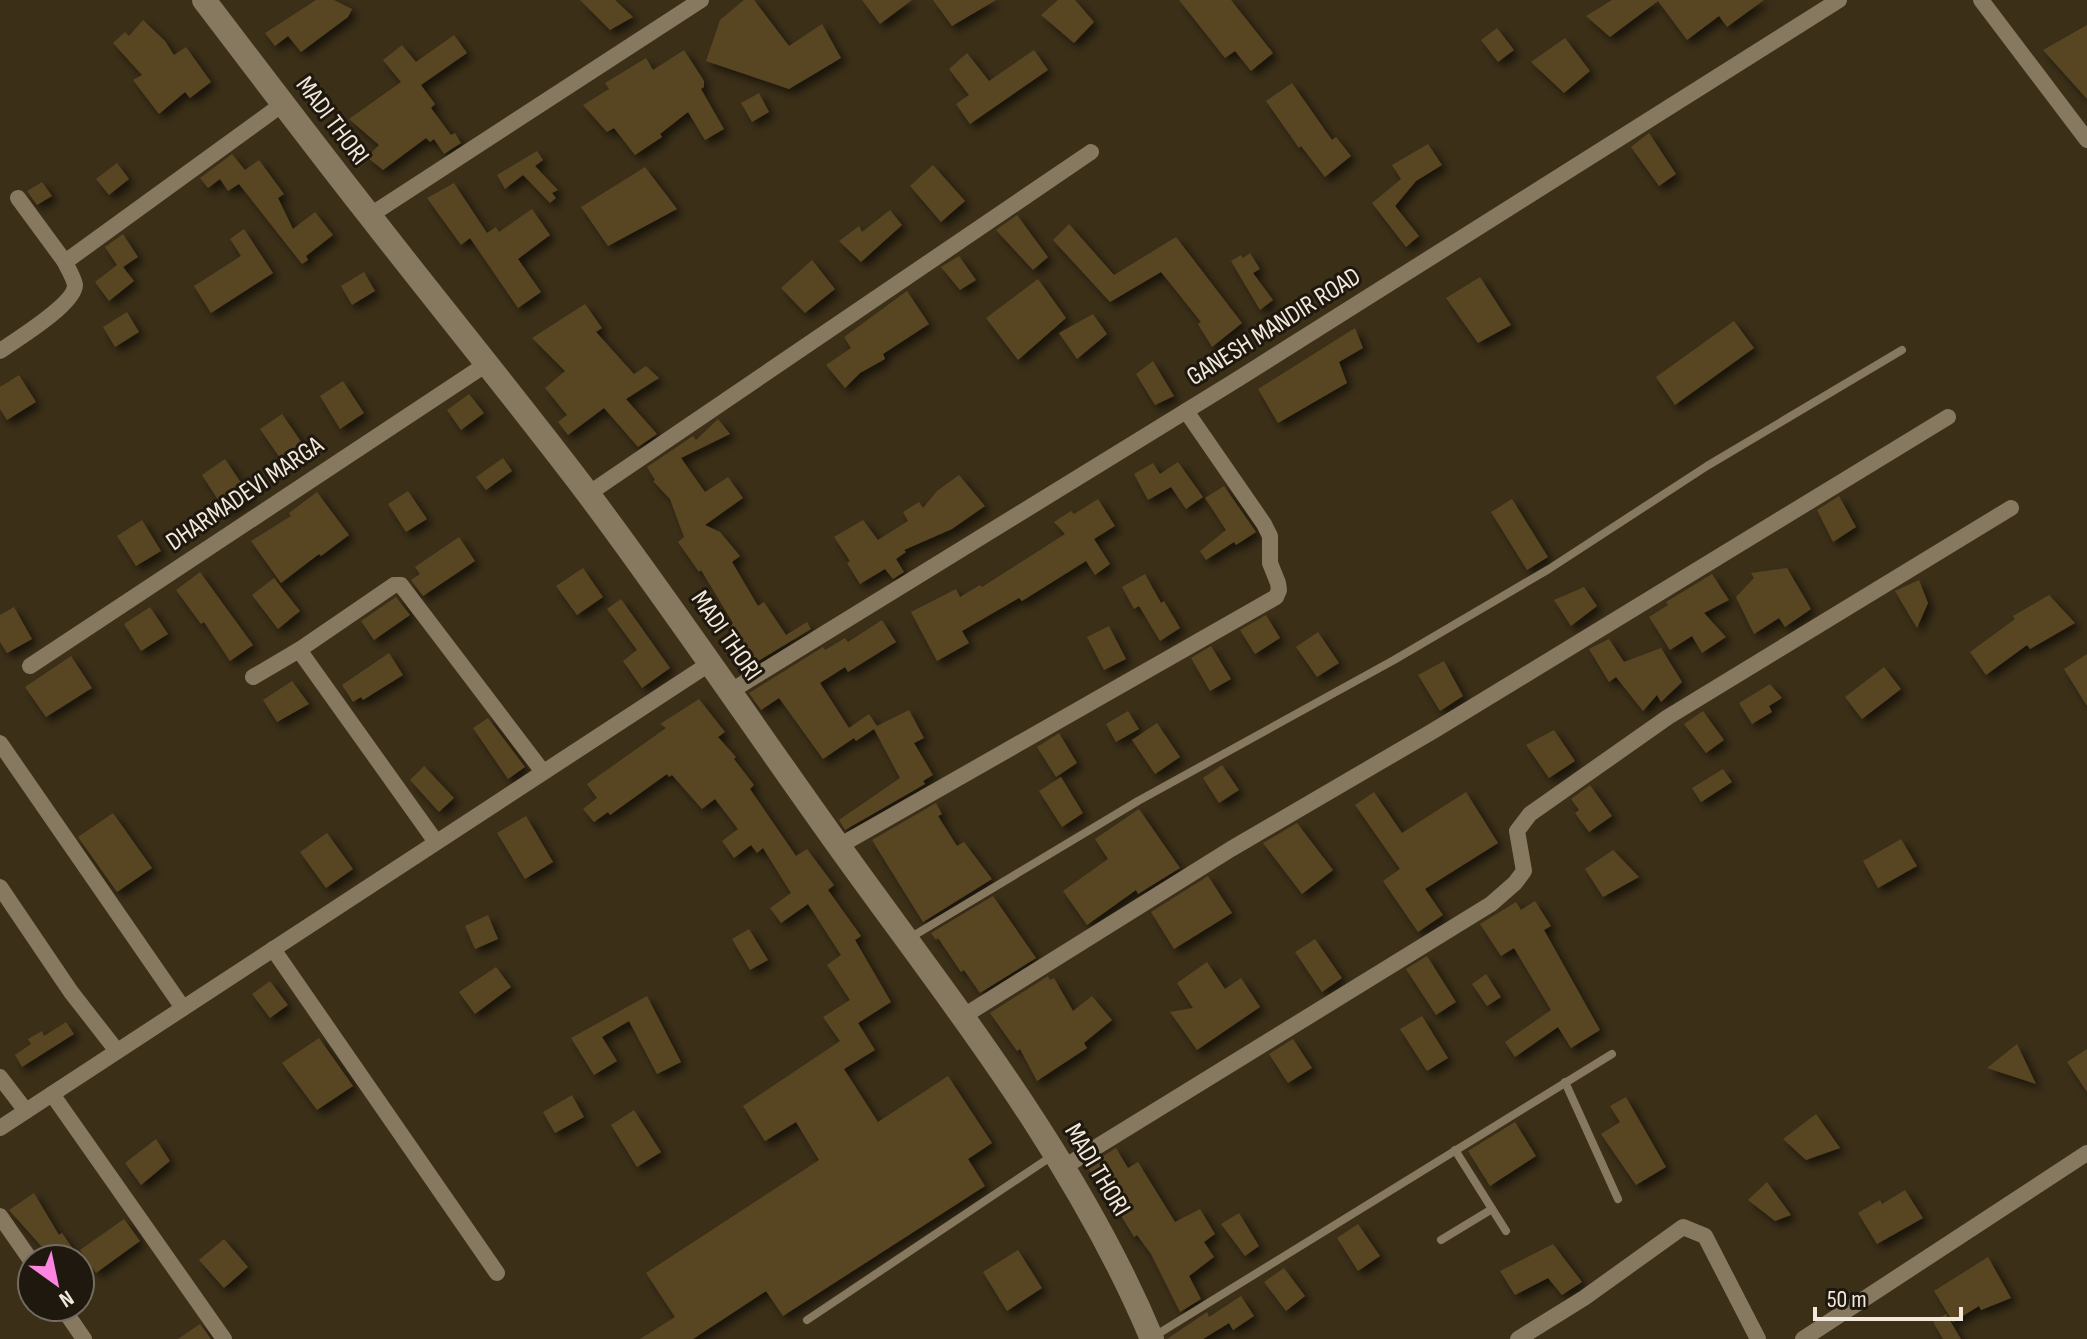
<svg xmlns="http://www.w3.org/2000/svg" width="2087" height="1339" viewBox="0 0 2087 1339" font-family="'Sofia Sans Condensed',sans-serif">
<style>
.building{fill:#594523;filter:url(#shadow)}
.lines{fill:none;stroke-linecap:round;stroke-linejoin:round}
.lane{stroke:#877860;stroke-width:8}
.street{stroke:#877860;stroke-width:16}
.secondary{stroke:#877860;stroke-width:24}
.labels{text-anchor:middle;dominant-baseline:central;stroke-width:6;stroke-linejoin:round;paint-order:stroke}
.street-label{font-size:26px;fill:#f2e9dc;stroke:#1e180e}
</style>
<defs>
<filter id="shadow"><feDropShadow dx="5" dy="5" stdDeviation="4" flood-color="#0009"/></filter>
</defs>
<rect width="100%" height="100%" fill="#3b2f18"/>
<g class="building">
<path d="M316,0h18l18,9 -4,8 -47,35 -13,-16 -13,10 -10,-13z"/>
<path d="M580,0h35l18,17 -23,13z"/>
<path d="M744,0h10l35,46 33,-22 19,34 -52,31 -83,-28 14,-41z"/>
<path d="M862,0h50l-32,24z"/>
<path d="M933,0h63l-44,26z"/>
<path d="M1058,0h17l19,22 -20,21 -33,-28z"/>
<path d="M1179,0h52l42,53 -22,18 -16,-20 -10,7z"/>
<path d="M1612,0h152l-37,27 -8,-11 -32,24 -29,-39 -48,36 -24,-21z"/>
<path d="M143,20l22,21 9,14 12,-8 25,35 -21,16 -5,-6 -26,22 -26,-34 9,-5 -29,-32 12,-11 4,4z"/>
<path d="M2087,25v74l-44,-49z"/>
<path d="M1497,28l17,22 -16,12 -17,-22z"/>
<path d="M454,35l13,18 -46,32 14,19 -4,4 20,27 4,-2 6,10 -17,11 -10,-15 -4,3 -4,-4 -43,32 -16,-13 12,-12 -30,-26 52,-37 -18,-22 19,-15 14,17z"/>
<path d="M1565,38l25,33 -26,22 -33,-31z"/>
<path d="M684,50l20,31v6l-3,2 23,40 -19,11 -17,-28 -28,22 2,3 -27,18 -21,-27 -7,4 -24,-27 26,-16 -4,-6 41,-25 7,12z"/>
<path d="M1034,50l14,20 -78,54 -14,-20 13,-9 -20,-26 18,-16 22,28z"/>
<path d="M1292,83l40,57 4,-3 15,19 -26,21 -24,-31 -2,2 -33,-47z"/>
<path d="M759,93l10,19 -17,10 -11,-19z"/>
<path d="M1649,133l27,41 -17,12 -28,-39z"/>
<path d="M1428,144l14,21 -26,16 -21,25 24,30 -13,11 -34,-44 29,-24 -9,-14z"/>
<path d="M537,151l6,9 -8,6 23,24 -6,3 4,5 -6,5 -27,-28 -18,14 -8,-14z"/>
<path d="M232,154l13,16 14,-10 25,34 -6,4 15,31 22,-17 18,23 -27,21 2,4 -6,4 -63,-80 -11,7 -8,-12 -12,9 -8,-10z"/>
<path d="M117,163l12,16 -20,16 -13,-16z"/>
<path d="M933,165l32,36 -24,21 -31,-36z"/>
<path d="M645,167l32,42 -69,37 -27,-39z"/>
<path d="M42,182l10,14 -15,9 -10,-14z"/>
<path d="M454,183l33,50 9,-6 3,5 33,-23 18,26 -32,24 23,33 -23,16 -48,-70 -9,7 -34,-47z"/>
<path d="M890,210l12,15 -41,37 -22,-21 20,-15 3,6z"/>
<path d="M1017,215l31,42 -15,13 -37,-40z"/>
<path d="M1069,224l45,51 62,-38 66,86 -30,24 -14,-23 3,-2 -40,-50 -51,30 -57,-62z"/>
<path d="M244,229l29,44 -62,40 -17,-27 47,-30 -11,-17z"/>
<path d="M123,234l15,23 -15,10 11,14 -25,20 -14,-19 22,-17 -12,-18z"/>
<path d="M1250,253l10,16 -7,4 20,27 -13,10 -29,-49 10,-6 2,3z"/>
<path d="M959,256l17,24 -16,10 -19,-23z"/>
<path d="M812,260l23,29 -30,24 -24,-25z"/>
<path d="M364,272l11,19 -23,14 -11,-19z"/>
<path d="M1480,277l31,48 -33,18 -32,-45z"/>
<path d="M1038,279l28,39 -48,42 -32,-42z"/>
<path d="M907,291l22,33 -46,30 2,5 -25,14 -15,15 -19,-23 25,-17 -7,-11z"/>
<path d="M585,304l17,24 -6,4 38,42 12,-8 13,12 -33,21 31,35 -19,13 -34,-39 -36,27 -10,-13 9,-7 -22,-27 20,-17 -33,-33z"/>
<path d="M127,312l12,20 -24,15 -12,-20z"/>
<path d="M1093,314l14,20 -30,25 -18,-26z"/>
<path d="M1734,321l20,27 -79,57 -19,-28z"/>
<path d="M1355,328l8,20 -24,14 8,21 -69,40 -20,-34z"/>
<path d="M1153,361l21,35 -19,9 -19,-31z"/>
<path d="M19,375l17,27 -29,18 -7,-11v-22z"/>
<path d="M343,381l21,32 -24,16 -20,-33z"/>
<path d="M469,394l15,19 -23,17 -14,-20z"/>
<path d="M282,414l20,29 -22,15 -20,-29z"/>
<path d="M718,419l12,15 -49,24 24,34 23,-15 15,21 -38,27 15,7 20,24 -8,6 26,44 6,-4 22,33 21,-13 4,7 -61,37 -4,-5 5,-3 -23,-32 5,-3 -32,-53 -2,2 -21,-30 6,-5 -14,-38 -17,-18 2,-1 -8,-13 46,-31 3,4z"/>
<path d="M503,458l9,13 -26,19 -10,-13z"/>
<path d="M225,459l25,37 -24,16 -24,-37z"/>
<path d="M1178,462l25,35 -17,12 -15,-22 -23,13 -14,-26 19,-11 7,11z"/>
<path d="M959,475l26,31 -33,23 -48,21 2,2 -10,7 8,13 -11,7 -8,-10 -25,15 -13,-21 3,-2 -16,-24 29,-17 15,20 30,-19 -5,-9 16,-10 4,6 14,-17z"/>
<path d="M1224,486l32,46 -20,13 -2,-3 -28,18 -6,-9 26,-21 -21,-32z"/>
<path d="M408,491l19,28 -21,13 -18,-28z"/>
<path d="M317,492l32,43 -28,21 -2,-2 -38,29 -30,-42 40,-25 -2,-3z"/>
<path d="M1839,496l17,31 -23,15 -16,-32z"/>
<path d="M1098,499l17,27 -21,13 16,25 -15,11 -9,-14 -64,40 -3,-3 -57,33 7,12 -32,18 -26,-49 45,-23 4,8 20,-12 2,2 83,-53 -11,-12 17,-11 3,3z"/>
<path d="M1512,499l36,58 -21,13 -36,-58z"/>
<path d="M142,520l19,31 -25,15 -19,-30z"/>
<path d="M459,537l16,24 -52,35 -12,-16 9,-6 -5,-7z"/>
<path d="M583,568l20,29 -26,18 -21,-29z"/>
<path d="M1787,568l24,41 -26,18 -6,-9 -25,16 -18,-37 18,-19 -3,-5z"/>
<path d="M200,572l53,73 -23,16 -26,-39 -3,2 -25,-34z"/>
<path d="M1145,574l16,29 3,-2 16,27 -20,13 -21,-35 -5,3 -12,-22z"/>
<path d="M1712,574l17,26 -25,13 22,24 -24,16 -10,-17 -22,14 -21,-33 19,-12 -2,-3z"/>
<path d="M274,578l26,33 -22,18 -26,-34z"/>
<path d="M1919,580l9,23 -11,25 -22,-37z"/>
<path d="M1584,587l13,19 -26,20 -17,-26z"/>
<path d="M2049,595l26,28 -45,26 -3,-4 -41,30 -16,-23 45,-33 -2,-3z"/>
<path d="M396,597l14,18 -36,25 -13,-19z"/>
<path d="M621,599l49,69 -28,20 -19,-27 14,-11 -30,-41z"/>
<path d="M14,607l18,32 -25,14 -7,-11v-27z"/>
<path d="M150,607l18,27 -27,17 -17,-27z"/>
<path d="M1266,615l14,23 -25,16 -15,-24z"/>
<path d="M882,620l14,22 -48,30 -3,-5 -25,16 29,45 20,-14 8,12 32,-16 15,28 -10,5 19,32 -10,6 2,3 -80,46 -6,-10 61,-42 -26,-49 -18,12 -2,-3 -31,21 -44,-61 -18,12 -12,-17 74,-46 2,3 20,-12 3,4z"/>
<path d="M1109,626l17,33 -22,11 -17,-33z"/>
<path d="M1318,632l21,31 -22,14 -21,-30z"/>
<path d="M1609,639l15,23 37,-14 21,34 -21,20 -4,-7 -14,16 -27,-34 -7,5 -20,-33z"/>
<path d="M1211,646l20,33 -21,12 -19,-33z"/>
<path d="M389,653l14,22 -40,25 -2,-3 -8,5 -11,-17z"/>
<path d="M2087,654v52l-23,-37z"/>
<path d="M71,656l21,32 -46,29 -21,-30z"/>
<path d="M1444,661l19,35 -23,15 -22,-36z"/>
<path d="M1884,667l17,22 -39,30 -17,-22z"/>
<path d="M292,681l17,23 -32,18 -14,-22z"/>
<path d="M1770,684l12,14 -13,8 3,6 -20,12 -13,-21z"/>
<path d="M699,699l26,33 -7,5 18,20 -2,2 20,26 -4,4 46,67 11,-7 27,36 -6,5 33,46 -6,4 36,62 -33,21 17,27 -31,19 34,53 70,-46 44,67 -24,16 17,27 -202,130 -17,-25 -73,48h-53l35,-22 -29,-44 173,-113 -23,-38 -31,19 -22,-35 97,-65 -17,-24 27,-17 -23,-35 14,-10 -33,-51 -27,19 -11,-15 21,-15 -28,-45 -6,5 -6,-8 -17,13 -12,-17 16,-12 -23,-30 -13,10 -30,-34 -3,2 -2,-3 -57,41 -2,-3 -14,10 -11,-13 14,-11 -10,-14 79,-56 -6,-4z"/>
<path d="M1128,711l11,18 -23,13 -10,-18z"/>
<path d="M1703,711l21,29 -18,13 -22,-29z"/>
<path d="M488,718l37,49 -17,12 -35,-51z"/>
<path d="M1157,723l23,34 -25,17 -23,-34z"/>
<path d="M1554,730l21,31 -26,17 -23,-33z"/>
<path d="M1059,733l18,30 -21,14 -19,-30z"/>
<path d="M1222,765l17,25 -20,13 -16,-25z"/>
<path d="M424,766l30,32 -15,14 -29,-32z"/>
<path d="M1723,769l9,13 -31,20 -9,-14z"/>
<path d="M1061,777l22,36 -21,14 -23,-36z"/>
<path d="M1590,785l22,31 -23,16 -14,-19 4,-3 -8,-11z"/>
<path d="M1374,792l28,41 64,-41 32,51 -73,46 18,26 -25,17 -35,-51 17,-12 -45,-64z"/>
<path d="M936,803l6,11 -4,2 19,30 7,-4 28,37 -69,43 -51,-82z"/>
<path d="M1139,809l41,59 -42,26 -2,-4 -49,35 -24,-34 45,-32 -13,-20z"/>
<path d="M113,813l39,55 -35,24 -39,-55z"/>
<path d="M526,816l27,46 -28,17 -28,-46z"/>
<path d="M1297,823l36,47 -31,24 -39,-51z"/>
<path d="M327,833l26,36 -27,19 -26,-36z"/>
<path d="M1901,839l16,27 -39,22 -15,-27z"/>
<path d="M1613,850l26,27 -36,20 -18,-28z"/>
<path d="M1208,876l24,37 -58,36 -23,-37z"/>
<path d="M993,896l43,62 -56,35 -16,-23 -3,2 -23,-34 -2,2 -5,-7z"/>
<path d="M1535,901l16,25 -7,4 56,100 -29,18 -13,-21 -43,30 -10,-15 46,-32 -37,-62 -13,8 -21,-32 36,-22 5,8z"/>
<path d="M488,915l10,24 -23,10 -10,-23z"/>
<path d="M749,929l19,31 -18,10 -18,-31z"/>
<path d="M1315,939l27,39 -20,14 -27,-40z"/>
<path d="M1427,956l29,46 -20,13 -30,-46z"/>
<path d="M1207,962l18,27 16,-11 19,29 -63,43 -27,-38 23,-4 -16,-25z"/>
<path d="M496,967l15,20 -36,27 -16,-22z"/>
<path d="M1486,974l15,23 -14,9 -15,-22z"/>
<path d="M1048,976l2,4 4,-2 19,33 19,-15 20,24 -28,23 3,5 -50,33 -17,-32 -3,2 -27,-38z"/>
<path d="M270,981l18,24 -18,13 -18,-24z"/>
<path d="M647,996l34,66 -24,12 -28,-53 -27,16 15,24 -23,14 -23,-37z"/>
<path d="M1422,1016l26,42 -21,13 -27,-42z"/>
<path d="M66,1022l8,12 -52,33 -7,-12 16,-11 -3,-5 14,-8 2,5z"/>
<path d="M319,1038l34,48 -36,24 -35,-47z"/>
<path d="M1293,1039l19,29 -24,15 -19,-29z"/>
<path d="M2017,1044l19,40 -49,-16z"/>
<path d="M2087,1049v43l-20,-30z"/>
<path d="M572,1095l12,22 -29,16 -12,-21z"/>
<path d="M1626,1097l40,70 -30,18 -35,-51 19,-12 -10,-16z"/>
<path d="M634,1110l27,42 -24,15 -26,-42z"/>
<path d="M1816,1114l24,34 -34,12 -23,-21z"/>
<path d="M1515,1122l21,34 -46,30 -22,-35z"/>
<path d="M156,1139l14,22 -29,24 -16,-22z"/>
<path d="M1116,1148l12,20 10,-6 37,60 25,-13 15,25 -11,8 10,15 -25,19 12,23 -21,13 -29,-58 -14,-19 -3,2 -23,-38 -4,2 -20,-35z"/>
<path d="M1767,1182l24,33 -16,6 -27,-21z"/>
<path d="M1905,1190l18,28 -46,26 -19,-31 22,-13 2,4z"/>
<path d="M34,1193l25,42 3,-2 18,26h-38l-5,-9 5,-3 -33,-37z"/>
<path d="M1239,1213l20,33 -14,10 -24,-32z"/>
<path d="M124,1219l16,22 -44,32 -16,-23z"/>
<path d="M1358,1224l22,32 -22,15 -21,-33z"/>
<path d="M224,1239l24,28 -24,21 -25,-28z"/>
<path d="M1553,1244l29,38 -20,13 -14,-17 -33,17 -15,-24z"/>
<path d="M1018,1250l24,38 -35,23 -24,-39z"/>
<path d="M1988,1257l23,41 -30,12 -2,-4 -26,16 -19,-31z"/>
<path d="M1284,1268l21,28 -19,15 -22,-29z"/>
<path d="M1241,1296l13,20 -21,14 -4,-7 -26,16h-36l40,-27 2,5z"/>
<path d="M1946,1314l15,25h-18l-10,-17z"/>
<path d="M200,1324l11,15h-33z"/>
</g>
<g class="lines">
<g class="lane">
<path d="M908,939l230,-138 256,-141 155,-91 158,-103 195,-116"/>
<path d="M1565,1082l53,117"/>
<path d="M1455,1150l51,81"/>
<path d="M1441,1240l51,-31"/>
<path d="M807,1320l245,-164"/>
<path d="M1153,1337l459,-283"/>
</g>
<g class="street">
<path d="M1981,0l106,140"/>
<path d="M18,198l47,64"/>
<path d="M369,216l332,-216"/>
<path d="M0,351c16,-11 75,-47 75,-66 -1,-7 -7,-16 -10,-23l219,-159"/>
<path d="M588,494l503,-342"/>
<path d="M299,650l137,192"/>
<path d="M30,666l458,-303"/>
<path d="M253,677l46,-27 95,-65h7l142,187"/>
<path d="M731,691l507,-312 601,-379"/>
<path d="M0,743l183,265"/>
<path d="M839,846l437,-249 3,-7 -1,-7 -8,-20v-27l-6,-12 -78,-113"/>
<path d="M0,887l71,105 46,59"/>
<path d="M273,949l224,324"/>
<path d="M962,1017l269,-168 202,-118 515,-314"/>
<path d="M0,1077l26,34"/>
<path d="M52,1094l172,245"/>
<path d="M0,1128l712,-466"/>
<path d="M1064,1167l427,-263 24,-21 9,-12 -7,-40 13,-17 138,-97 343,-209"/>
<path d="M0,1216l32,46"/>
<path d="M62,1307l22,32"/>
<path d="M1518,1339l66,-41 99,-71 22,9 53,103"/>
<path d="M1803,1339l284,-186"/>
</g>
<path class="secondary" d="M204,0c55,72 110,145 166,216 73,94 148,185 219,279 86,115 166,234 249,350 114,159 238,312 314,494"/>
</g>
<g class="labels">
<g class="street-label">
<text transform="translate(332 121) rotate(53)">MADI THORI</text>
<text transform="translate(1274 327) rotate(-32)">GANESH MANDIR ROAD</text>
<text transform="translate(245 494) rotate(-34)">DHARMADEVI MARGA</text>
<text transform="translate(726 636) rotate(55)">MADI THORI</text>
<text transform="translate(1097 1170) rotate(59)">MADI THORI</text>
</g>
</g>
<g transform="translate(56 1283) rotate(147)"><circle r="38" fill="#1e180e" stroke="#736c60" stroke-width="2"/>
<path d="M0-6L14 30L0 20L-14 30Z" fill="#fe85df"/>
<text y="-12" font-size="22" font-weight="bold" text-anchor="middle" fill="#f2e9dc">N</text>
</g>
<path d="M1815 1307v12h146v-12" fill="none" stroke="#f2e9dc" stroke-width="4"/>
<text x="1827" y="1307" font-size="24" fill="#f2e9dc" stroke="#1e180e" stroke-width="6" paint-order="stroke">50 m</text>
</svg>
